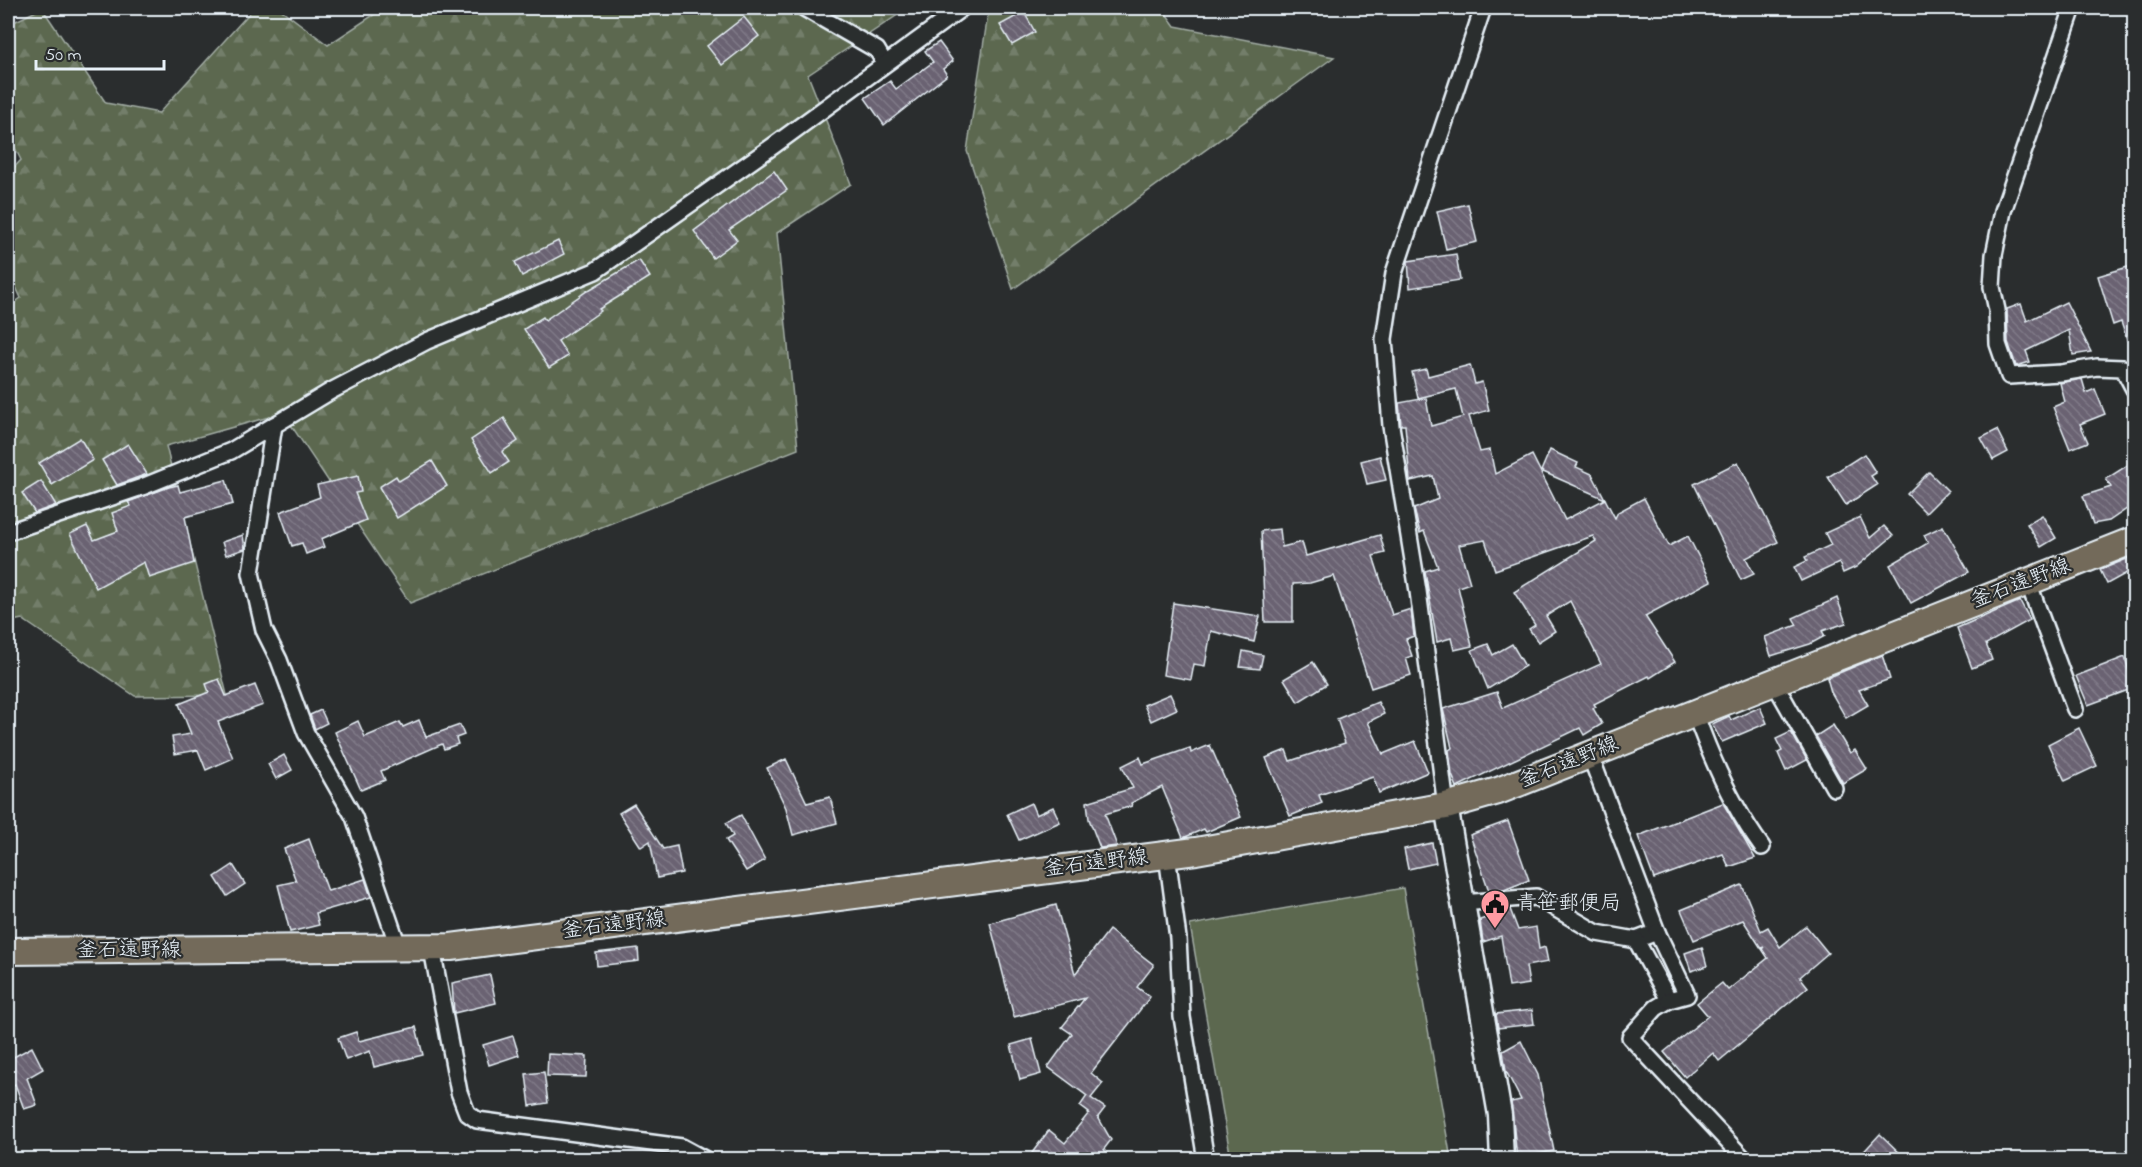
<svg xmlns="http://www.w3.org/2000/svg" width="2142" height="1167" viewBox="0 0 2142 1167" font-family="'Indie Flower','Klee One',sans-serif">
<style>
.forest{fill:url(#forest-firs);stroke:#a2aca4;stroke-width:1.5}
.park{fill:#5b6850;stroke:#a2aca4;stroke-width:1.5}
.building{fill:url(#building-back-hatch);stroke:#e8f1f8;stroke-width:1.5}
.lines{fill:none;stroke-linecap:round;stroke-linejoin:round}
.street-casing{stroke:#e8f1f8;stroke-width:20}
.secondary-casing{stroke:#e8f1f8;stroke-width:27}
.primary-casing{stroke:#e8f1f8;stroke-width:30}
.street{stroke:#2a2d2e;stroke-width:15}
.secondary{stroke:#2a2d2e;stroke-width:22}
.primary{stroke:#736b5a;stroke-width:26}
.labels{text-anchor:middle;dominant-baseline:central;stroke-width:4.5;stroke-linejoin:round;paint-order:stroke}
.street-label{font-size:21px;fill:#e8f1f8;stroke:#2a2d2e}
.poi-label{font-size:21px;fill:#e8f1f8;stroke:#2a2d2e;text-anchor:start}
</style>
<defs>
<pattern id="forest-firs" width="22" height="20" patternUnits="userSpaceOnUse" patternTransform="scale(1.5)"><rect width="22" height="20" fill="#5b6850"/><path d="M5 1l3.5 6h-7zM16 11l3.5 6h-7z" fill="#737e6a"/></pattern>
<pattern id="building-back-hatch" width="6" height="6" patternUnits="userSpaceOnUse" patternTransform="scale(1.5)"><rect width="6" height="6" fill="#6a6272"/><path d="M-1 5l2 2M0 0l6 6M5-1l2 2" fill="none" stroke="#7f7987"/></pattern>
</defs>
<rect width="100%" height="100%" fill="#2a2d2e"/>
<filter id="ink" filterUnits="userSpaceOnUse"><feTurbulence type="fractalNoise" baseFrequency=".0167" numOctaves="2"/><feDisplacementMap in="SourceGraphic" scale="12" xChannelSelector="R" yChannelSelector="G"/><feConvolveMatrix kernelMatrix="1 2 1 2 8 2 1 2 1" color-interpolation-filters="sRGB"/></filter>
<g filter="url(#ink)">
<g class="forest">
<path d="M42,8l64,95 53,10 95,-105h25l49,37 56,-37h524l-100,67 43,109 -74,49 21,216 -388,154 -127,-190 -117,33 61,249 -92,1 -113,-77 -14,3v-315l13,-9 -13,-28v-96l13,-14 -13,-26v-109z"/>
<path d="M989,8h173l13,18 159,31 -321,232 -46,-138z"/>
</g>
<path class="park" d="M1403,888l48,271h-220l-41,-234z"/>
<g class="building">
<path d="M1024,12l11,20 -23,13 -12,-20z"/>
<path d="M744,17l15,19 -37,29 -15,-19z"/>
<path d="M939,42l14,19 -10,8 4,6 -63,50 -19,-27 25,-17 6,8 37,-27 -8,-11z"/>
<path d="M774,171l13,19 -58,40 8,10 -24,18 -19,-27z"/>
<path d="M1468,204l9,38 -31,7 -9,-38z"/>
<path d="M558,241l6,13 -42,22 -7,-14z"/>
<path d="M1456,254l4,26 -50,8 -2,-27z"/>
<path d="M639,260l11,17 -51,32 2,2 -43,30 10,15 -19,12 -25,-39 19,-12 2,3 42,-29z"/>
<path d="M2134,265v89h-2l-11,-32 -8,3 -15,-49z"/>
<path d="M2066,302l25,50 -18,3 -4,-25 -43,21 4,11 -14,4 -8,-24 -1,-33 14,-5 6,17z"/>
<path d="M1470,365l5,19 7,-2 7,28 -20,6 11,36 10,-2 5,24 37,-19 33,65 40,-21 10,19 3,-6 26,-14 25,48 19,-10 23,45 -66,35 30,46 -25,16 -1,-2 -55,28 2,3 -3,1 9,16 -18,11 -4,-7 -123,59 -5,-12 -3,-25 3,-2 -9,-39 54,-17 6,16 98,-44 -31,-63 -24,15 9,15 -17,11 -9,-13 6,-4 -21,-33 82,-51 -3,-5 -98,34 -10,-30 -26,5 11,38 -12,4 14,59 -18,4 -3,-12 -14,4 -12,-71 13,-4 -14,-36 -4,2 -6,-24 24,-10 -5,-23 -23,5 -5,-56h-4l-2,-22 27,-5 5,28 32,-9 -7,-28 -38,9 -6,-26 14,-3 2,7z"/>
<path d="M2082,379l4,14 9,-4 10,25 -25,10 8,18 -18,7 -17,-42 12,-5 -5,-19z"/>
<path d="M504,418l14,23 -16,11 7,10 -17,11 -21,-33z"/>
<path d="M1997,430l11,22 -15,8 -12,-22z"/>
<path d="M80,438l13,22 -41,25 -13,-22z"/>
<path d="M128,444l19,30 -30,11 -15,-25z"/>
<path d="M1550,450l28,13 -2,4 16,7 13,25 -64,-28z"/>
<path d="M1864,454l12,19 -5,3 6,9 -31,20 -18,-28z"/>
<path d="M1380,456l6,24 -19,4 -6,-23z"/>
<path d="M432,461l15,25 -50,32 -18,-31 17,-11 3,5z"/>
<path d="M2134,461v22l-5,4 5,9v8l-25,17 -16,3 -10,-28 28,-9 -5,-8z"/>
<path d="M1738,462l40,80 -32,16 8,16 -13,6 -47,-96z"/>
<path d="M1929,472l19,19 -22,22 -19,-19z"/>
<path d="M358,476l3,16 -6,1 11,27 -45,19 3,8 -18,7 -4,-11 -10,3 -12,-34 40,-15 -3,-12z"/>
<path d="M226,480l7,24 -48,13 9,46 -45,15 -5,-16 -48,26 -26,-54 17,-8 7,14 24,-9 -6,-18 19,-7 -3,-4 41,-15 9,-2 2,7z"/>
<path d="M41,481l15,24 -21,8 -13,-20z"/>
<path d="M2042,515l14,23 -15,9 -14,-23z"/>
<path d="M1860,517l10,21 14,-12 9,10 -37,31 -13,6 -4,-10 -38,18 -7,-14 13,-6 -2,-4 26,-12 -6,-12z"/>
<path d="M1943,526l26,46 -58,31 -21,-38 38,-22 -4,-8z"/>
<path d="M1280,529l2,18 20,-5 4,14 74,-21 5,18 -12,3 19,59 19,-6 3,27 -8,3 6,17 -6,2 5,17 -40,13 -37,-112 -24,7 -17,1v38h-28l-4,-91z"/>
<path d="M243,535l2,14 -19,6 -4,-13z"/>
<path d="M2134,556v13l-27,15 -7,-14z"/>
<path d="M1837,598l9,25 -24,8 3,5 -15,8 -39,12 -6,-19 32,-12 -4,-7z"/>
<path d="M2020,601l10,19 -44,24 6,16 -20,8 -15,-40z"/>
<path d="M1173,603l87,13 -6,26 -43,-11 -6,35 -11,-2 -3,16 -28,-5z"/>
<path d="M1488,644l5,11 19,-11 13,22 -37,23 -16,-39z"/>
<path d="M1243,651l20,4 -3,14 -20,-2z"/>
<path d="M1882,655l8,24 -31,11 9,15 -22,13 -15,-26 -4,-14z"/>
<path d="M2125,657l9,31 -46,17 -12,-29z"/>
<path d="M1313,662l14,22 -29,18 -14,-23z"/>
<path d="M219,679l7,17 29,-11 8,20 -45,17 15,36 -27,12 -8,-20 -23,4 -3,-17 19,-3 -12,-30 30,-12 -3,-8z"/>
<path d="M1170,694l7,15 -26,12 -7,-16z"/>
<path d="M1378,702l6,12 -16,8 15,32 32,-13 13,31 -49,21 -6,-16 -54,18 3,8 -32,13 -24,-58 20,-8 4,11 55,-18 -8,-24z"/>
<path d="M1760,707l7,16 -45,19 -10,-18 17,-8 2,4z"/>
<path d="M321,710l6,13 -12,6 -5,-14z"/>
<path d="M419,720l7,17 34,-12 4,10 -8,3 2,6 -14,5 -2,-5 -61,27 4,9 -24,10 -26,-58 23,-11 7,16 35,-15 3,5z"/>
<path d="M1833,725l17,28 5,-3 12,19 -24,14 -27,-47z"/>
<path d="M2079,728l18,38 -32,15 -17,-37z"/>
<path d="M1791,732l16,28 -21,11 -8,-18 4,-2 -6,-12z"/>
<path d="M1210,745l31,72 -35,15 -2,-3 -21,9 -21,-51 -31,16 1,3 -27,8 12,32 -17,2 -11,-29 -2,-17 46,-14 -11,-22 18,-9 3,7 47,-16 1,5z"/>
<path d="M284,755l8,15 -16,9 -8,-15z"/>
<path d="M786,759l21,44 23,-6 7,26 -44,12 -7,-27 -19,-40z"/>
<path d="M1031,803l5,12 17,-8 7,15 -41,18 -12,-26z"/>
<path d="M1723,803l32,55 -26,9 -6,-13 -69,25 -16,-43z"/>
<path d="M634,804l29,45 14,-3 5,27 -25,5 -7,-37 -9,6 -22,-34z"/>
<path d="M741,815l24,45 -19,11 -20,-31 7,-4 -7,-13z"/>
<path d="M1508,821l21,59 -25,10 -15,1 -19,-56z"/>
<path d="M309,839l19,52 37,-12 6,18 -55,16 3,12 -29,7 -12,-47 18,-4 -12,-32z"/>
<path d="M1432,843l4,20 -28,6 -4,-20z"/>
<path d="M233,865l12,19 -18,12 -12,-19z"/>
<path d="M1742,885l19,46 7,-4 12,20 26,-21 22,27 -28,24 8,10 -89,74 -6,-8 -28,24 -21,-25 44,-36 -11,-13 25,-20 6,7 40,-32 -6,-9 2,-2 -3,1 -18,-28 -49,20 -13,-30z"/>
<path d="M1056,905l19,69 34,-44 45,35 -17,22 13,10 -59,76 12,10 -12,15 14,10 -7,9 13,23 -7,9 6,11h-70l-8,-7 17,-23 16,13 24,-30 -9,-7 7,-10 -39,-29 24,-33 -10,-7 23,-29 -71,19 -24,-94z"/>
<path d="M1510,909l8,21 18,-3 3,22 6,-2 3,15 -22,4 3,18 -20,3 -8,-51 -18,6 -3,-22 17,-6 -1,-4z"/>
<path d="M1702,947l5,19 -16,5 -6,-18z"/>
<path d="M638,948l1,13 -42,5 -1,-13z"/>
<path d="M490,975l6,28 -42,10 -2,-30z"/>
<path d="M1532,1010l2,14 -36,4 -2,-14z"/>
<path d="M416,1027l7,28 -49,12 -4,-16 -24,9 -8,-22 18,-6 3,9z"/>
<path d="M513,1036l6,19 -30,10 -6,-20z"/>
<path d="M1032,1039l9,35 -21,6 -9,-35z"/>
<path d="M1521,1041l17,34 16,76 -37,7 -6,-56 10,-2 -15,-29 -3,-20z"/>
<path d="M32,1047l11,22 -16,9 10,27 -13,4 -9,-25 -7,4v-28z"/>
<path d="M548,1054l39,2 -1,21 -39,-1z"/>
<path d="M544,1072l4,31 -18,3 -4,-32z"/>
<path d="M1880,1134l27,26h-51z"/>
</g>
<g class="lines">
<g class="street-casing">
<g id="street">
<path d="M804,8l73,42 7,12"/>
<path d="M2073,8l-70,203 -9,44 -2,32 5,23 1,34 11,32 52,-3 36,-6 26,1 11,21"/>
<path d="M274,425l-23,148 13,57 15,30 27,73 48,84 45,132"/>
<path d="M8,532l134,-45 89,-36 100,-60 96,-50 168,-70 178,-125 189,-138"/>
<path d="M2028,582l47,127"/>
<path d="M1774,682l60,106"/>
<path d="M1695,713c17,48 37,93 67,134"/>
<path d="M1590,755l67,177 -21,8"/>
<path d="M1446,806l-28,-215 -27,-165 -7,-87 10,-66 89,-265"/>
<path d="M1167,855l11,83 4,79 24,143"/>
<path d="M1462,903l74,-6 61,36 39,7 33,60 -13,8 -26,29 115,123"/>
<path d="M1657,932l30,63 -18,5"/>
<path d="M432,949l27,143 8,21 10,7 205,27 24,13"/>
</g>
</g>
<g class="secondary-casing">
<path id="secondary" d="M1446,806l54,309 2,45"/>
</g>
<g class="primary-casing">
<path id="primary" d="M8,951l443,-4 745,-96 250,-45 52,-15 636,-251"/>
</g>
<use href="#street" class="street"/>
<use href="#secondary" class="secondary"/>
<use href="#primary" class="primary"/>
</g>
</g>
<defs>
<g id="civic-pin" transform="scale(1.5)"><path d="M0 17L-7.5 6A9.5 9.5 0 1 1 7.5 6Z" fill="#ff9aa2" stroke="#2a2d2e"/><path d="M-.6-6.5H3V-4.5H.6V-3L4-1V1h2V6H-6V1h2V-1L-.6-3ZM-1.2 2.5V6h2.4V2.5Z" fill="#111"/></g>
</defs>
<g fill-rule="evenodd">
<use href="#civic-pin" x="1495" y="904"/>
</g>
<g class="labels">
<g class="street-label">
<text transform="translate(2021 584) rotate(-21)">釜石遠野線</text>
<text transform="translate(1569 763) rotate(-22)">釜石遠野線</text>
<text transform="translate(1096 864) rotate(-7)">釜石遠野線</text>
<text transform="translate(614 926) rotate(-7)">釜石遠野線</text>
<text x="129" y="951">釜石遠野線</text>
</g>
<g class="poi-label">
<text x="1516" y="904">青笹郵便局</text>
</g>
</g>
<rect width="2142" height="1167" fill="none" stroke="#2a2d2e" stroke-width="30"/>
<rect x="15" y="15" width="2112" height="1137" fill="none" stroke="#e8f1f8" stroke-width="2" filter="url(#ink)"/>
<path d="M36 60v9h128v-9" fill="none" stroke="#e8f1f8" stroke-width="3"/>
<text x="45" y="60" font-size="18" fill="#e8f1f8" stroke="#2a2d2e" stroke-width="4.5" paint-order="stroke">50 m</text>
</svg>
